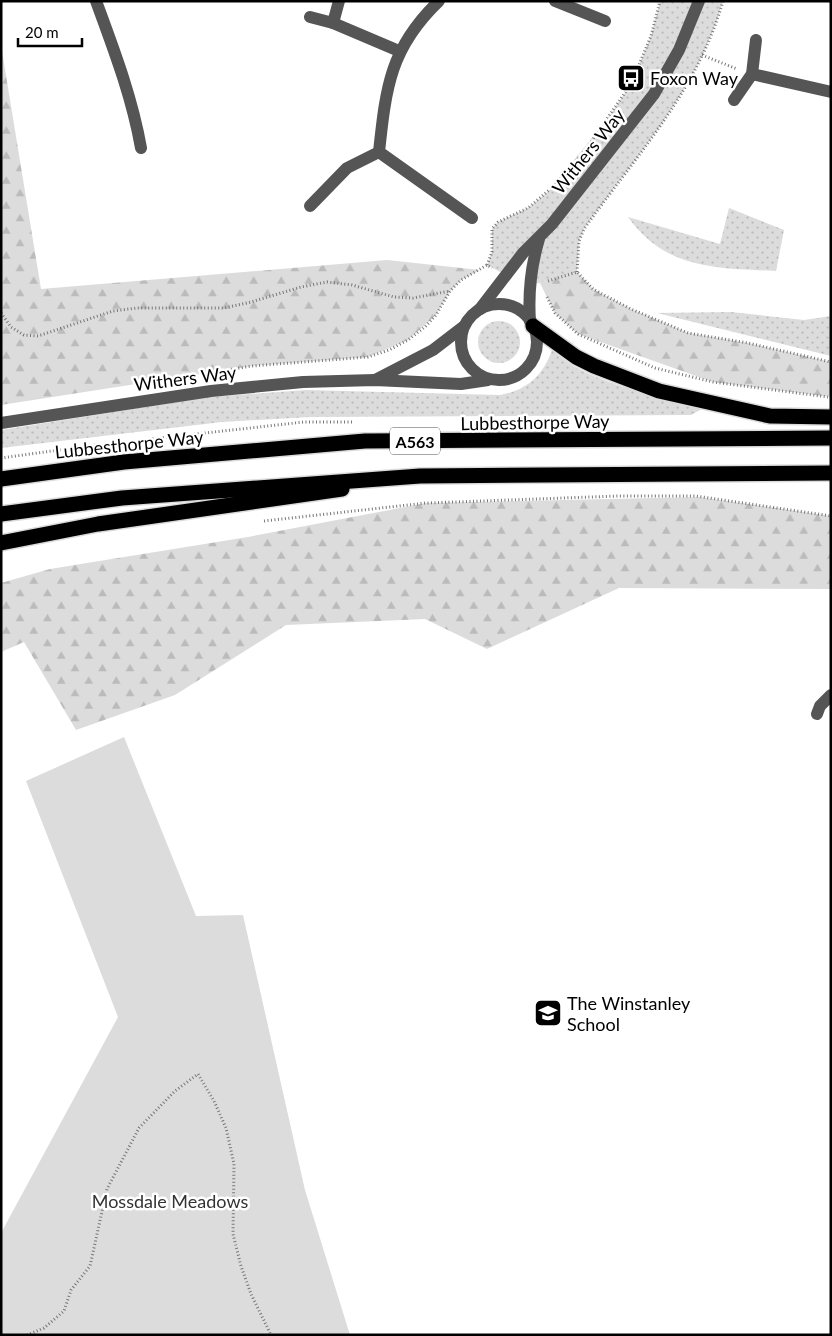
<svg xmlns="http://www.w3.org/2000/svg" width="832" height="1336" viewBox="0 0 832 1336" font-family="Lato,sans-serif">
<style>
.grass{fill:url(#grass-dots)}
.forest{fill:url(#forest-firs)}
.park{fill:#dcdcdc}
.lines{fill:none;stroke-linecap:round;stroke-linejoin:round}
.highway-casing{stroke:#dbdbdb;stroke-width:18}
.path{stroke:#777;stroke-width:3;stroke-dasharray:1 2.5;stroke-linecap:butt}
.minor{stroke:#555;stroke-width:12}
.highway{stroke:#000;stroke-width:15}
.labels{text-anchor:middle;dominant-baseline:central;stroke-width:5;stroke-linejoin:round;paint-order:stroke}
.shield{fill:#fff;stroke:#4c4c4c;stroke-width:1}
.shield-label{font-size:16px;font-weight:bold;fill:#000}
.poi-label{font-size:18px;fill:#000;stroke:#fff;text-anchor:start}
.street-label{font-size:18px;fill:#000;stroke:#fff}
.park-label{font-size:18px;fill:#333;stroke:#fff}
</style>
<defs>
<pattern id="grass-dots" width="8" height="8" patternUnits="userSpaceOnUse" patternTransform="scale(1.25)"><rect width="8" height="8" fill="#dcdcdc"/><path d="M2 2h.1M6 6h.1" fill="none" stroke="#bbb" stroke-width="1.8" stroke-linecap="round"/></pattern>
<pattern id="forest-firs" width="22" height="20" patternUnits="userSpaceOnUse" patternTransform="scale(1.25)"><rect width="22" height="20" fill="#dcdcdc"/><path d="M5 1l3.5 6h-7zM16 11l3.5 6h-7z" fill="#bbb"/></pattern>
</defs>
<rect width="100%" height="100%" fill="#fff"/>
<g class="grass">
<path d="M660,1h63c-25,89 -87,155 -139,228l-5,12 -2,31 -37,11 -10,1 9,-44 -33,35 -19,-10 5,-13v-23l6,-7 30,-14 22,-18 58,-72 23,-34 20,-48z"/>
<path d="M729,208l55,22 -8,41c-59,-3 -110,-1 -148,-54l92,27z"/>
<path d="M731,312l73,8 27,-4v40l-174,-43z"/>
<circle cx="499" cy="342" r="21"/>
<path d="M552,350c8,6 16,13 25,18 33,18 88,31 125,41l-11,6 -381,2 -88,5 -221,26v-18l207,-33 98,-7 194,5c27,-5 43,-19 52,-45z"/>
</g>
<g class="forest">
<path d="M1,45l40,244 346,-29 93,10 -19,10 -11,11 -14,24 -28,25 -40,17 -116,9 -251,39z"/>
<path d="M577,272l16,17 11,6 27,14 57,24 60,10 83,19v35l-118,-15 -135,-48 -23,-21 -15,-30z"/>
<path d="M699,497l132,19v73l-212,-1 -132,61 -62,-30 -139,6 -111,70 -99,35 -52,-88 -23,10v-69l49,-14 198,-32 178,-34z"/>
</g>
<path class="park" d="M124,737l72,179 47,-1 62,275 45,145h-349v-102l117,-216 -92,-236z"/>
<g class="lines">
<g class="highway-casing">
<g id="highway">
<path d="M533,326l43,31 18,9 65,25 111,25 61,1"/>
<path d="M1,479l123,-17 241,-21 466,-3"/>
<path d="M1,514l121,-16 298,-22 411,-3"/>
<path d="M1,543l97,-19 244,-35"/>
</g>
</g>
<g class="path">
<path d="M702,55l35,14"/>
<path d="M487,265l5,-13v-23l6,-7 30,-14 26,-22 30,-34 47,-68 20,-48 9,-35"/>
<path d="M577,272l2,-31 5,-12c52,-73 114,-139 139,-228"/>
<path d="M548,281l29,-9 16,17 11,6 27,14 57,24 60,10 83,19"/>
<path d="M547,297l8,16 23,21 77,34 58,14 115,15"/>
<path d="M1,313l10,14 13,8 14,1 75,-25 24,-3h87l27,-6 50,-15 26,-5 25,3 42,12 19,1 37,-7"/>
<path d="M221,371l31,-5 116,-9 21,-7 19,-10 17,-13 11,-12 14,-24 11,-11 26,-15 5,3"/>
<path d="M142,440l162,-18h48"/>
<path d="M1,458l95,-13"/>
<path d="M264,521l162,-18 193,-7h77l135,20"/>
<path d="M27,1335l17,-7 20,-17 7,-21 19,-24 17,-77 32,-61 36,-37 23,-17 16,27 12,27 8,36 -1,70 8,32 10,28 20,41"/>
</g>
<g class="minor">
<path d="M96,1c18,49 36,96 45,147"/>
<path d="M439,1c-49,47 -53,86 -60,151l93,66"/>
<path d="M555,1l50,20"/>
<path d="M310,17l23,6 6,-22"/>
<path d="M333,23l66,28"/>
<path d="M752,74l79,18"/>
<path d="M734,100l18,-26 4,-34"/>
<path d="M310,206l37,-38 32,-16"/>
<circle cx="499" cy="342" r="38"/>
<path d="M480,309l43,-56 29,-29 102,-130 25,-44 20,-49"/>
<path d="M530,321c-2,-29 1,-55 9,-82"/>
<path d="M375,380l58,-30 30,-23"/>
<path d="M1,423l210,-32 92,-9 72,-2 86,4 27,-4"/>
<path d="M817,714l3,-8 11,-11"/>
</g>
<use href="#highway" class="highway"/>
</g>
<defs>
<g id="bus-square" transform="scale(1.4375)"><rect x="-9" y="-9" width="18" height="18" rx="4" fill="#000" stroke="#fff"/><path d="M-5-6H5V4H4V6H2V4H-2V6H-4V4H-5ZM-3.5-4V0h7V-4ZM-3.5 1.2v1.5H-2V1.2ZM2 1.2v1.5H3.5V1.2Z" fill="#fff"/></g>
<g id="school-square" transform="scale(1.4375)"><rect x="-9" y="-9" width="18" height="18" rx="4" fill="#000" stroke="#fff"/><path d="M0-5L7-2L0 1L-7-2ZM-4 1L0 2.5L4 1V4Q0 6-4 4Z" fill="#fff"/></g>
</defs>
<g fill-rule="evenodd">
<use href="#bus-square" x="631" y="78"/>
<use href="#school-square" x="548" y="1013"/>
</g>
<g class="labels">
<rect class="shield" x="390" y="427.5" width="50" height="27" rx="4"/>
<g class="shield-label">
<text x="415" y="441">A563</text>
</g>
<g class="poi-label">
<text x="650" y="78">Foxon Way</text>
<text x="567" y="1003">The Winstanley<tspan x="567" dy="21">School</tspan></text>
</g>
<g class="street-label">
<text transform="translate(588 151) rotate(-51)">Withers Way</text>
<text transform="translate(185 378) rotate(-7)">Withers Way</text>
<text transform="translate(535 422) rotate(-1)">Lubbesthorpe Way</text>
<text transform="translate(129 444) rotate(-6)">Lubbesthorpe Way</text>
</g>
<g class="park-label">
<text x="170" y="1201">Mossdale Meadows</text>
</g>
</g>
<rect width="832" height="1336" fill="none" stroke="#000000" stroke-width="5"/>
<path d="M18 38v8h64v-8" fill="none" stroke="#000000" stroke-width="2.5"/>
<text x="25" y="38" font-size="15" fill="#000000" stroke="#ffffff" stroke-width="4" paint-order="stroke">20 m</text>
</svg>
